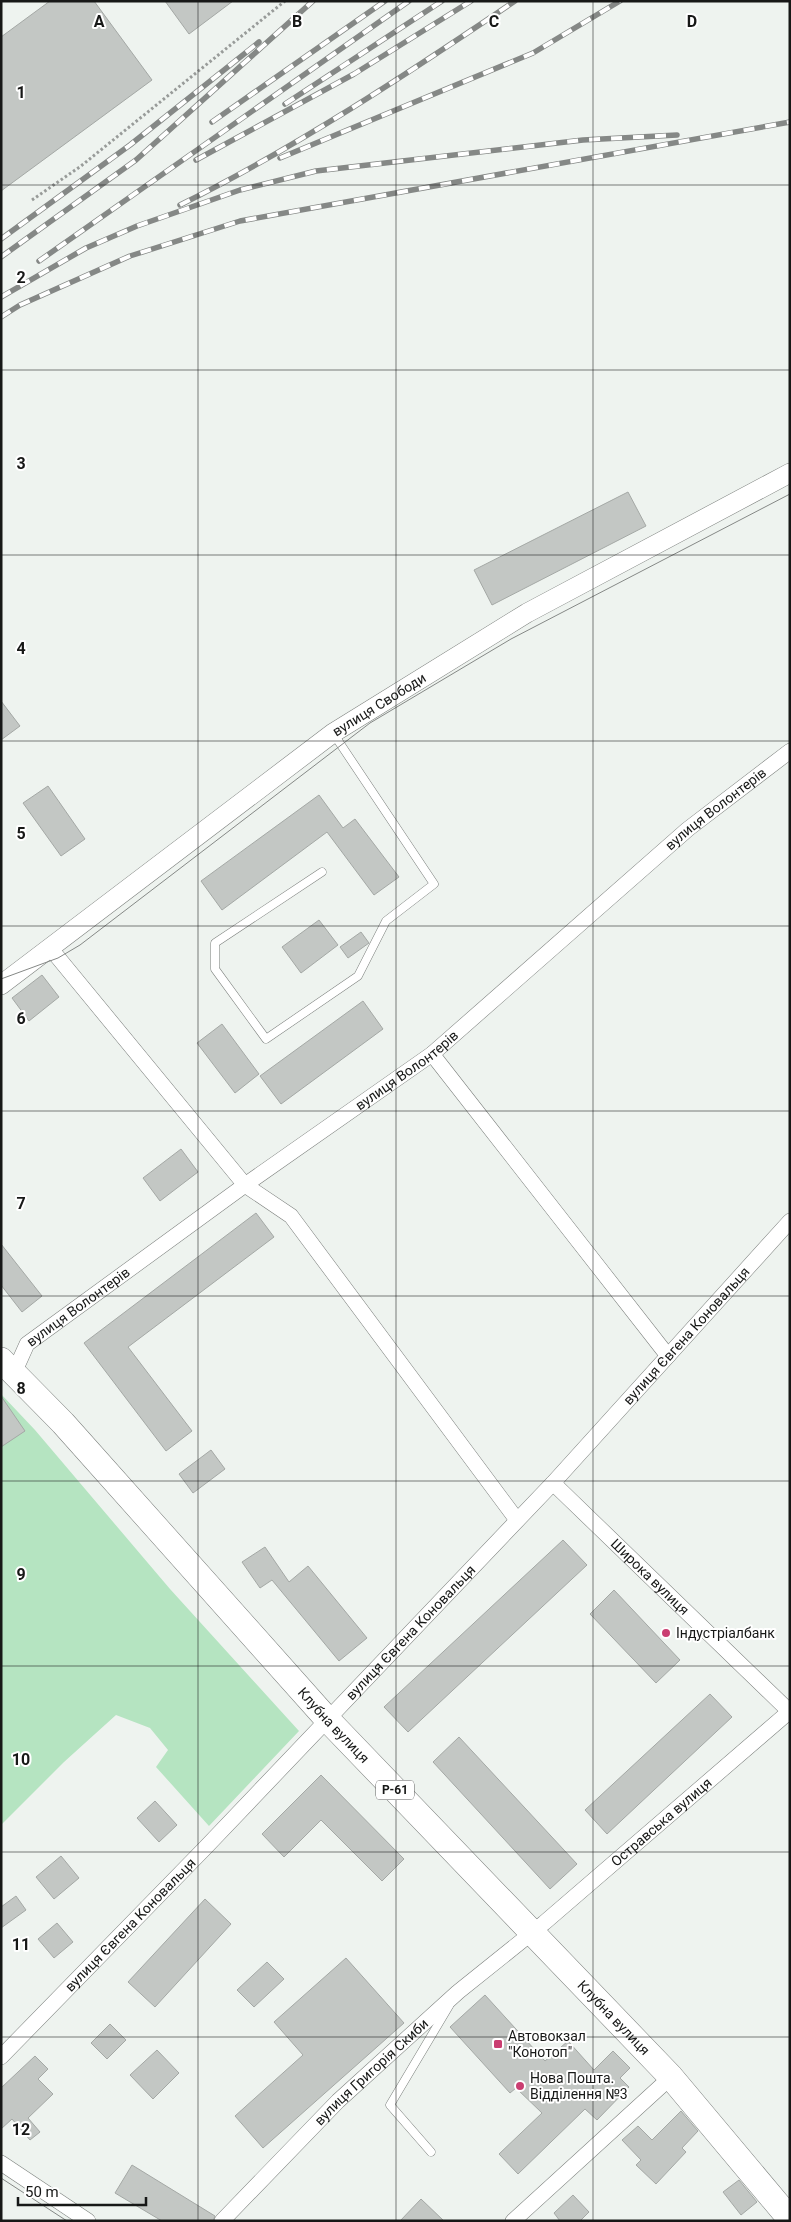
<svg xmlns="http://www.w3.org/2000/svg" width="791" height="2222" viewBox="0 0 791 2222" font-family="Roboto,sans-serif">
<style>
.green{fill:#b5e4c1}
.building{fill:#c3c7c4;stroke:#a4a8a5}
.lines{fill:none;stroke-linecap:round;stroke-linejoin:round}
.service-casing{stroke:#7b7f7c;stroke-width:9}
.minor-casing{stroke:#7b7f7c;stroke-width:16}
.tertiary-casing{stroke:#7b7f7c;stroke-width:20}
.primary-casing{stroke:#7b7f7c;stroke-width:26}
.path{stroke:#989b99;stroke-width:3;stroke-dasharray:2.5 2.5;stroke-linecap:butt}
.service{stroke:#fff;stroke-width:8}
.minor{stroke:#fff;stroke-width:15}
.tertiary{stroke:#fff;stroke-width:19}
.primary{stroke:#fff;stroke-width:25}
.tram{stroke:#858886;stroke-width:1}
.rail-casing{stroke:#858886;stroke-width:5.5}
.rail{stroke:#fff;stroke-width:4;stroke-dasharray:11;stroke-linecap:butt}
.grid{fill:none;stroke:#171817;stroke-width:1;stroke-opacity:0.55}
.poi-dot{fill:#ca3e71;stroke:#fff;stroke-width:2}
.labels{text-anchor:middle;dominant-baseline:central;stroke-width:4;stroke-linejoin:round;paint-order:stroke}
.shield{fill:#fff;stroke:#5d5d5d;stroke-width:1}
.shield-label{font-size:12px;font-weight:bold;fill:#171817}
.street-label{font-size:14px;fill:#171817;stroke:#fff}
.poi-label{font-size:14px;fill:#171817;stroke:#fff;text-anchor:start}
.grid-label{font-size:16px;text-anchor:middle;font-weight:bold;fill:#171817;stroke:#fff;stroke-width:4;stroke-linejoin:round;paint-order:stroke}
</style>
<rect width="100%" height="100%" fill="#eef3ef"/>
<path class="green" d="M1,1394l34,36 135,159 129,142 -90,95 -53,-59 12,-17 -18,-22 -34,-13 -52,47 -63,63z"/>
<g class="building">
<path d="M50,1h44l58,79 -151,111v-154z"/>
<path d="M165,1h68l-44,33z"/>
<path d="M628,492l18,34 -154,79 -18,-35z"/>
<path d="M1,701l19,25 -19,14z"/>
<path d="M48,786l37,53 -24,17 -38,-53z"/>
<path d="M319,795l24,33 12,-9 44,58 -25,18 -47,-63 -105,78 -21,-29z"/>
<path d="M319,920l19,25 -37,28 -19,-26z"/>
<path d="M361,932l8,11 -21,15 -8,-11z"/>
<path d="M42,975l17,22 -30,24 -17,-23z"/>
<path d="M363,1001l20,28 -102,75 -21,-28z"/>
<path d="M222,1024l37,50 -24,19 -38,-50z"/>
<path d="M181,1149l17,23 -38,29 -17,-23z"/>
<path d="M256,1213l18,24 -146,110 64,84 -26,20 -82,-108z"/>
<path d="M1,1244l41,52 -20,16 -21,-27z"/>
<path d="M1,1396l24,35 -24,16z"/>
<path d="M211,1450l14,19 -32,24 -14,-19z"/>
<path d="M563,1540l24,25 -179,167 -24,-25z"/>
<path d="M265,1547l24,35 19,-16 59,72 -28,23 -67,-81 -12,8 -18,-26z"/>
<path d="M614,1590l66,70 -24,23 -66,-69z"/>
<path d="M710,1694l22,23 -125,117 -22,-24z"/>
<path d="M459,1737l118,127 -27,25 -117,-127z"/>
<path d="M321,1775l83,84 -22,22 -61,-61 -37,37 -22,-23z"/>
<path d="M155,1801l22,24 -18,17 -22,-24z"/>
<path d="M61,1856l18,22 -25,21 -18,-22z"/>
<path d="M16,1896l10,14 -25,18v-21z"/>
<path d="M205,1899l26,25 -76,83 -27,-25z"/>
<path d="M57,1923l16,19 -19,16 -16,-19z"/>
<path d="M346,1958l58,65 -141,125 -28,-32 68,-61 -29,-33z"/>
<path d="M267,1962l17,17 -30,28 -17,-17z"/>
<path d="M485,1995l60,66 23,-20 26,29 19,-19 17,17 -10,10 9,9 -32,33 -12,-11 -67,65 -19,-20 43,-41 -26,-25 -6,5 -60,-66z"/>
<path d="M110,2024l16,16 -19,19 -16,-16z"/>
<path d="M157,2050l22,23 -26,26 -23,-24z"/>
<path d="M35,2056l13,13 -10,10 15,15 -25,24 12,14 -10,8 -18,-21 -11,10v-41z"/>
<path d="M681,2111l17,20 -16,17 4,4 -30,32 -20,-19 5,-5 -19,-20 16,-14 14,14z"/>
<path d="M132,2165l83,51 -2,5h-51l-47,-28z"/>
<path d="M739,2180l18,22 -16,13 -18,-23z"/>
<path d="M573,2195l16,17 -9,9h-20l-6,-8z"/>
<path d="M421,2199l23,22h-44z"/>
</g>
<g class="lines">
<g class="service-casing">
<g id="service">
<path d="M322,872l-107,71v26l51,70 92,-63 28,-55 48,-37 -101,-151"/>
<path d="M431,2152l-41,-47 59,-99"/>
</g>
</g>
<g class="minor-casing">
<g id="minor">
<path d="M51,949l194,236 46,31 226,304"/>
<path d="M432,1054l236,302"/>
<path id="s1" d="M14,1373l13,-29 218,-159 187,-131 256,-225 102,-78"/>
<path id="s2" d="M553,1483l237,229"/>
<path id="s3" d="M1,2057l205,-210 347,-364 237,-262"/>
<path d="M1,2163l87,58"/>
<path id="s4" d="M222,2221l116,-120 120,-109 86,-69 246,-212"/>
<path d="M513,2221l158,-144"/>
</g>
</g>
<g class="tertiary-casing">
<g id="tertiary">
<path id="s5" d="M1,985l332,-252 194,-120 263,-140"/>
</g>
</g>
<g class="primary-casing">
<g id="primary">
<path id="s6" d="M1,1360l62,63 264,296 344,358 119,142"/>
</g>
</g>
<path class="path" d="M32,200l49,-34 204,-165"/>
<use href="#service" class="service"/>
<use href="#minor" class="minor"/>
<use href="#tertiary" class="tertiary"/>
<use href="#primary" class="primary"/>
<g class="tram">
<path d="M1,979l57,-21 22,-13 290,-222 141,-84 279,-145"/>
<path d="M1,2178l66,43"/>
</g>
<g class="rail-casing">
<g id="rail">
<path d="M285,104l157,-103"/>
<path d="M212,122l173,-121"/>
<path d="M280,158l253,-105 87,-52"/>
<path d="M196,160l158,-86 117,-73"/>
<path d="M180,205c117,-58 227,-131 335,-204"/>
<path d="M1,239l129,-94 129,-103"/>
<path d="M1,257l135,-97 177,-159"/>
<path d="M39,261l370,-260"/>
<path d="M1,297l85,-49 51,-22 103,-36 76,-19 267,-31 94,-5"/>
<path d="M1,317l19,-12 110,-49 110,-35 550,-99"/>
</g>
</g>
<use href="#rail" class="rail"/>
</g>
<path class="grid" d="M198,1v2220M396,1v2220M593,1v2220M1,185h789M1,370h789M1,555h789M1,741h789M1,926h789M1,1111h789M1,1296h789M1,1481h789M1,1666h789M1,1852h789M1,2037h789"/>
<g class="poi-dot">
<circle cx="666" cy="1633" r="5"/>
<rect x="493" y="2039" width="10" height="10" rx="2.5"/>
<circle cx="520" cy="2086" r="5"/>
</g>
<g class="labels">
<rect class="shield" x="376" y="1780.5" width="38" height="19" rx="4"/>
<g class="shield-label">
<text x="395" y="1790">Р-61</text>
</g>
<g class="street-label">
<text stroke="none"><textPath href="#s5" startOffset="471">вулиця Свободи</textPath></text>
<text stroke="none"><textPath href="#s1" startOffset="905">вулиця Волонтерів</textPath></text>
<text stroke="none"><textPath href="#s1" startOffset="500">вулиця Волонтерів</textPath></text>
<text stroke="none"><textPath href="#s1" startOffset="95">вулиця Волонтерів</textPath></text>
<text stroke="none"><textPath href="#s3" startOffset="995">вулиця Євгена Коновальця</textPath></text>
<text stroke="none"><textPath href="#s2" startOffset="135">Широка вулиця</textPath></text>
<text stroke="none"><textPath href="#s3" startOffset="590">вулиця Євгена Коновальця</textPath></text>
<text stroke="none"><textPath href="#s6" startOffset="494">Клубна вулиця</textPath></text>
<text stroke="none"><textPath href="#s4" startOffset="594">Остравська вулиця</textPath></text>
<text stroke="none"><textPath href="#s3" startOffset="185">вулиця Євгена Коновальця</textPath></text>
<text stroke="none"><textPath href="#s6" startOffset="899">Клубна вулиця</textPath></text>
<text stroke="none"><textPath href="#s4" startOffset="211">вулиця Григорія Скиби</textPath></text>
</g>
<g class="poi-label">
<text x="676" y="1633">Індустріалбанк</text>
<text x="508" y="2036">Автовокзал<tspan x="508" dy="16">"Конотоп"</tspan></text>
<text x="530" y="2078">Нова Пошта.<tspan x="530" dy="16">Відділення №3</tspan></text>
</g>
</g>
<g class="grid-label">
<text x="99" y="27">A</text>
<text x="297" y="27">B</text>
<text x="494" y="27">C</text>
<text x="692" y="27">D</text>
<text x="21" y="98">1</text>
<text x="21" y="283">2</text>
<text x="21" y="469">3</text>
<text x="21" y="654">4</text>
<text x="21" y="839">5</text>
<text x="21" y="1024">6</text>
<text x="21" y="1209">7</text>
<text x="21" y="1394">8</text>
<text x="21" y="1580">9</text>
<text x="21" y="1765">10</text>
<text x="21" y="1950">11</text>
<text x="21" y="2135">12</text>
</g>
<rect width="791" height="2222" fill="none" stroke="#171817" stroke-width="5"/>
<path d="M18 2197v8h128v-8" fill="none" stroke="#171817" stroke-width="2.5"/>
<text x="25" y="2197" font-size="15" fill="#171817" stroke="#ffffff" stroke-width="4" paint-order="stroke">50 m</text>
</svg>
